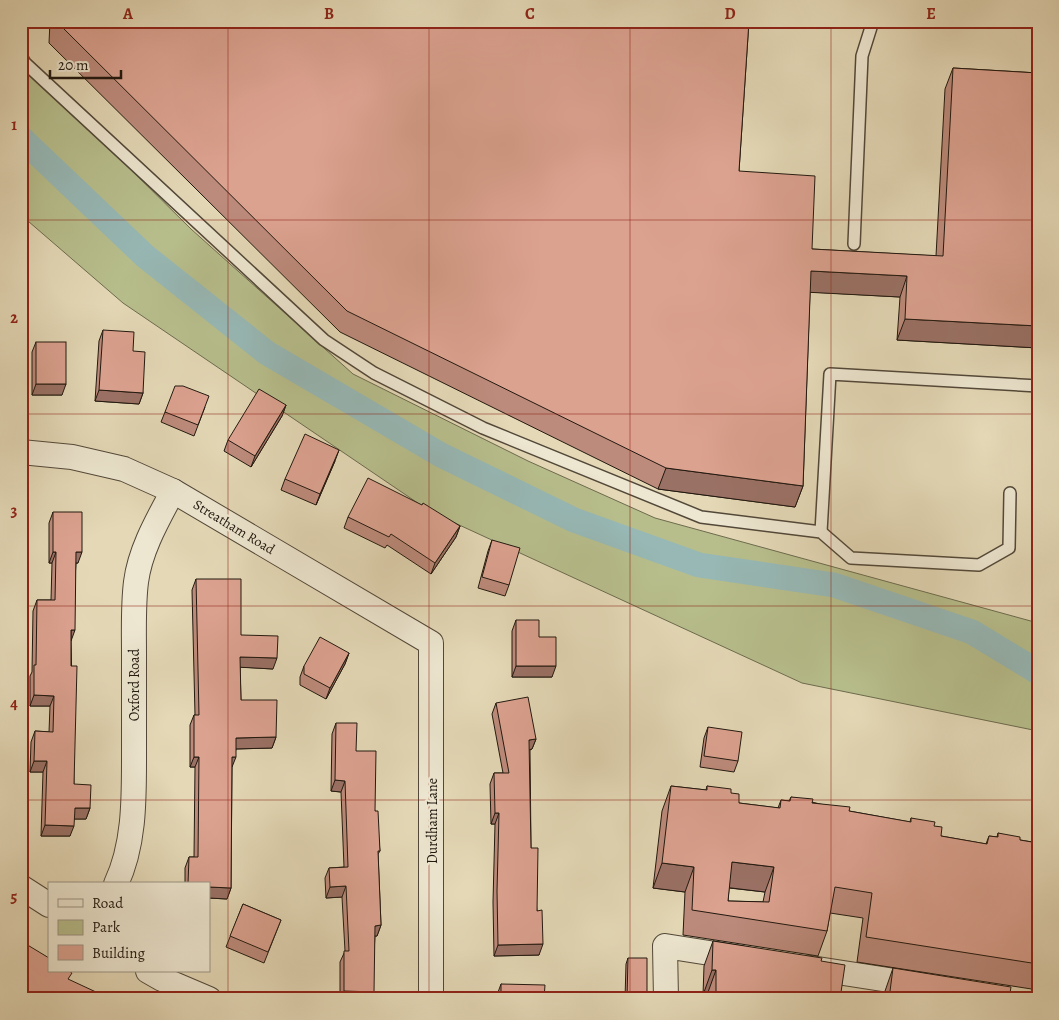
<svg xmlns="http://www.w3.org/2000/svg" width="1059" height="1020" viewBox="0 0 1059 1020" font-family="Alegreya,serif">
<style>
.green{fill:#b7be8c;stroke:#6c6b4e}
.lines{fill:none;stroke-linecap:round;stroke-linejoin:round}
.canal{stroke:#97b8b5;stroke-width:25}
.service-casing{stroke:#524839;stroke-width:14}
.minor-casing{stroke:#524839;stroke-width:26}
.service{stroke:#ede6d0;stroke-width:11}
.minor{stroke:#ede6d0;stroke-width:24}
.wall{fill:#bd8b7c;stroke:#21180f;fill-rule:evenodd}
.shaded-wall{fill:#9a7165;stroke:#21180f}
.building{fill:#dca290;stroke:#21180f;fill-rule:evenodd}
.grid{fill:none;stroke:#8f2418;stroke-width:1;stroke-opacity:0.55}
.labels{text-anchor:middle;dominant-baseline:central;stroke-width:4.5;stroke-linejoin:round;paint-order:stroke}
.street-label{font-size:14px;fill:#21180f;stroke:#ede6d0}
.neatline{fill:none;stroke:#8f2418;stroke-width:2}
.grid-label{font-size:16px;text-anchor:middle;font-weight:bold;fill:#8f2418}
</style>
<rect width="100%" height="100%" fill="#e4d8b6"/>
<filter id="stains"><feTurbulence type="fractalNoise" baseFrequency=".004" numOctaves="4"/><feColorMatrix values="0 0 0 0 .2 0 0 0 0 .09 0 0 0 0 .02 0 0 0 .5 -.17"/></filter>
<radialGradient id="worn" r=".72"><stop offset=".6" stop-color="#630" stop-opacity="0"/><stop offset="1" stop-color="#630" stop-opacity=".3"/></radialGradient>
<path class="green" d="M21,61l170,168 162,145 175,87 127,57 383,105v108l-236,-48 -371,-171 -308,-209 -102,-88z"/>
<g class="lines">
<path class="canal" d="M21,138l124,118 122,97 174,102 133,65 125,45 135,20 138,47 66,40"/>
<g class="service-casing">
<g id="service">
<path d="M21,56l4,7 299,277 50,33 109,55 218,89 120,15 30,26 128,7 30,-17 1,-55"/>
<path d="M854,244l8,-188 11,-35"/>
<path d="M821,532l9,-158 208,12"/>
</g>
</g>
<g class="minor-casing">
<g id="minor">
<path d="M21,452l51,5 52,12 49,22 258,152v356"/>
<path d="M116,884c18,-38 18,-82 18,-123 0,-36 0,-71 0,-107 0,-24 -1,-48 2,-72 4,-32 22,-63 37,-91"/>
<path d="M21,887l28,18"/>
<path d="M811,968l110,17"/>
<path d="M148,971l14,8 47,20"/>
<path d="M666,999l-1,-53 76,12"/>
</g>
</g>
<use href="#service" class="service"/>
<use href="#minor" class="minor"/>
</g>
<g class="wall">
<path d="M50,21h699l-10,150 73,78 124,7 9,-167 8,-21 85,5v275l-141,-8 3,-43 -90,-5 -7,194 -8,21 -137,-18 -318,-157 -291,-289z"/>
<path d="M103,330l30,21 10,42 -4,11 -44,-3 4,-60z"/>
<path d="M36,342l26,53h-30v-43z"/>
<path d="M286,405l-4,11 -31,51 -27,-16 4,-11z"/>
<path d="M205,407l-11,29 -33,-14 4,-10z"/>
<path d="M335,461l-19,44 -35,-15 4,-11z"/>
<path d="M53,512l25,51h-2l-5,77 3,144 16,24 -4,11h-12l-4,17h-29l2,-64h-13l1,-30 4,-11 14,1 1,-26h-20v-30l2,-4 1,-61 4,-11h14l1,-37h-3v-40z"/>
<path d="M348,517l112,9 -4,11 -25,37 -44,-29 -2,3 -41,-20z"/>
<path d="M492,540l17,45 -4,11 -27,-8 10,-37z"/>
<path d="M196,579l45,56 32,34 -33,-2 1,33 35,37 -4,11 -36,1 -4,18 -1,121 -4,11 -18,-1v-14h-24v-16l4,-11h5l1,-90h-5v-42l4,-10h1l-3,-125z"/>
<path d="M516,620l23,17 13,40h-40v-46z"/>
<path d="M349,653l-4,11 -19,35 -26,-14v-8l4,-11z"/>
<path d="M496,703l40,36 -4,10 -2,1 1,98 6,63 2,44 -45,1 -1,-54 2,-78h-4l-1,-40 4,-11h9l-11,-59z"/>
<path d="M336,723l20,28 19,60 5,40 -2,3 3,71 -4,11h-2l-4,63h-31v-37l5,-11 -3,-54 -16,1 -1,-20 4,-10 15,-1 -3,-75 -10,-1 1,-57z"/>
<path d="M708,727l30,34 -4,11 -34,-5 4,-29z"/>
<path d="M671,786l35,4 1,-4 24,7 8,10 39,5 3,-8 8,1 2,-4 58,14 61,11 1,-4 23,8 7,10 45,8 3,-8 8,1 1,-4 22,7 18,3v147l-181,-28 6,-44 -33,-5 -3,18 -9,25 -135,-21 2,-43 -32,-4 9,-77zM729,888l36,4 -2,10 -35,-1z"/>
<path d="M243,904l38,16 -17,43 -38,-16z"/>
<path d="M713,941l108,20 19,38h-133v-4h-4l1,-29z"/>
<path d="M628,958l19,41h-22l1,-35z"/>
<path d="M893,968l116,31h-126l1,-5z"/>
<path d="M501,984l43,15h-47v-4z"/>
</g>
<g class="shaded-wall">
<path d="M811,271l96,5 -7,21 -96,-5z"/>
<path d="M905,319l133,7v22l-141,-8z"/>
<path d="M36,384h30l-4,11h-30z"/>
<path d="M99,390l44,3 -4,11 -44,-3z"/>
<path d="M286,405l-4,11 -31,51 4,-11z"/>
<path d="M339,450l-4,11 -19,44 4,-11z"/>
<path d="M666,468l137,18 -8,21 -137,-18z"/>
<path d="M460,526l-4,11 -25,37 4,-11z"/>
<path d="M53,552h3l-4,11h-3z"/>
<path d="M76,552h6l-4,11h-6z"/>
<path d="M71,630h4l-4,11z"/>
<path d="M349,653l-4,11 -19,35 4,-11z"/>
<path d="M240,657l37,1 -4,11 -37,-2z"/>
<path d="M516,666h40l-4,11h-40z"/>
<path d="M34,695l20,1 -4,10h-20z"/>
<path d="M276,737l-4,11 -39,1 3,-11z"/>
<path d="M536,739l-4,10 -7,2 4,-11z"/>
<path d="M194,757h5l-4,10h-5z"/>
<path d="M232,757h4l-4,10h-4z"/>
<path d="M34,761h13l-4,11h-13z"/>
<path d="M335,780l10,1 -4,11 -10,-1z"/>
<path d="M75,808h15l-4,11h-15z"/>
<path d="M495,813h4l-4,11h-4z"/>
<path d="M45,825l29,1 -4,10h-29z"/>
<path d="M732,862l42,5 -9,25 -42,-5z"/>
<path d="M662,863l32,4 -9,25 -32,-4z"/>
<path d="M346,886l-4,11 -16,1 4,-11z"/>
<path d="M209,887l22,1 -4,11 -18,-1z"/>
<path d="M381,925l-4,11h-6l4,-10z"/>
<path d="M543,944l-4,11 -45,1 4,-11z"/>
<path d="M712,970h4l-9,25h-4z"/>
<path d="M344,991l30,1 -3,7h-30z"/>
</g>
<g class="building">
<path d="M57,21h692l-10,150 76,5 -3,73 131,7 10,-188 85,5v253l-133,-7 2,-43 -96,-5 -8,215 -137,-18 -319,-157 -290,-289z"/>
<path d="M103,330l31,2 -1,19 12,1 -2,41 -44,-3z"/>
<rect x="36" y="342" width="30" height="42"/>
<path d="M175,386h8l26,10 -11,29 -33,-13z"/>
<path d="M259,389l27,16 -31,51 -27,-16z"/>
<path d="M305,434l34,16 -19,44 -35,-15z"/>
<path d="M368,478l54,27 1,-2 37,23 -25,37 -44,-29 -2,3 -41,-20z"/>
<path d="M53,512h29v40h-6l-1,78h-4v36h6l-3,118 17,1 -1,23h-15l-1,18 -29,-1 2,-64h-13l1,-30 18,1 1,-36 -20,-1v-30h2l1,-65h18l1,-48h-3z"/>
<path d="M492,540l28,8 -11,37 -27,-8z"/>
<path d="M196,579h45v56l37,1 -1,22 -37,-1 1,43h36l-1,37 -40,1v19h-4l-1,131 -22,-1v-3h-21l1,-27h9l1,-100h-5v-42h5z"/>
<path d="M516,620h23v17h17v29h-40z"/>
<path d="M320,637l29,16 -19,35 -26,-14v-8z"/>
<path d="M528,697l8,42 -7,1 2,108h7l-1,63 5,-1 1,34 -45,1 -1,-54 2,-78h-4l-1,-40h15l-13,-70z"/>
<path d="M336,723h21l-1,28h20l-1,60h3l2,40h-2l3,74 -6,1 -1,66 -30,-1v-40h5l-3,-65 -16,1 -1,-19 19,-1 -3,-86 -10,-1z"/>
<path d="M708,727l34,5 -4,29 -34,-5z"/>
<path d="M671,786l36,4v-4l24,3v4l8,1v9l41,5 1,-8 9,1 1,-4 22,2 -1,4 38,4 -1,4 62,11v-4l24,4 -1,4 8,1 -1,9 46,8 2,-8 9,1v-4l22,4v3l18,3v121l-172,-27 6,-44 -37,-6 -8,44 -135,-21 2,-43 -32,-4zM732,862l42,5 -5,35 -41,-1z"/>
<path d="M243,904l38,16 -13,32 -38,-16z"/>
<path d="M21,941l28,17v13h20l3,2 -4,6 43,20h-90z"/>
<path d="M713,941l109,17 -1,3 24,4 -5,34h-124v-29h-4z"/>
<path d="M628,958h19v41h-20z"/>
<path d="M893,968l118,19 -2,12h-120z"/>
<path d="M501,984l44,1 -1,14h-43z"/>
</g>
<path class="grid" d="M228,21v978M429,21v978M630,21v978M831,21v978M21,220h1017M21,414h1017M21,606h1017M21,800h1017"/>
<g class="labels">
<g class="street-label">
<text transform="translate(234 527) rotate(31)">Streatham Road</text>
<text transform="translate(134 685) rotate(-90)">Oxford Road</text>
<text transform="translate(432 821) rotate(-90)">Durdham Lane</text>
</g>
</g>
<rect width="1059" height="1020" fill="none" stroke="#e4d8b6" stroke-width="55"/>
<rect x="48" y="882" width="162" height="90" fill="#ede6d0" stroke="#9b9483"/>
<rect x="58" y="899" width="25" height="8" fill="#ede6d0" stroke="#9b9483"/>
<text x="92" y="908" font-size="15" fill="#21180f">Road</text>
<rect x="58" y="920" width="25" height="15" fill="#b7be8c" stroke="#9b9483"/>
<text x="92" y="932" font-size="15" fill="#21180f">Park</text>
<rect x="58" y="945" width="25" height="15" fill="#dca290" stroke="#9b9483"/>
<text x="92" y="958" font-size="15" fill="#21180f">Building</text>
<path d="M50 70v8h71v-8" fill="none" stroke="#21180f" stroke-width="2.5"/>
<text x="58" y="70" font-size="15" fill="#21180f" stroke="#ede6d0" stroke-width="4" paint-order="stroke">20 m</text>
<rect x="28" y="28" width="1004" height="964" class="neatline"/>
<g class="grid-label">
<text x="128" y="19">A</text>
<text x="329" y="19">B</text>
<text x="530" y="19">C</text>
<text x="730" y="19">D</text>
<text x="931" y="19">E</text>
<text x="14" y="130">1</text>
<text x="14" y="323">2</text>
<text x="14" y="516">3</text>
<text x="14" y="709">4</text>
<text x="14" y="902">5</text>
</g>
<rect width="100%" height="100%" filter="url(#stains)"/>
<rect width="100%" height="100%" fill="url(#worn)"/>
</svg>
